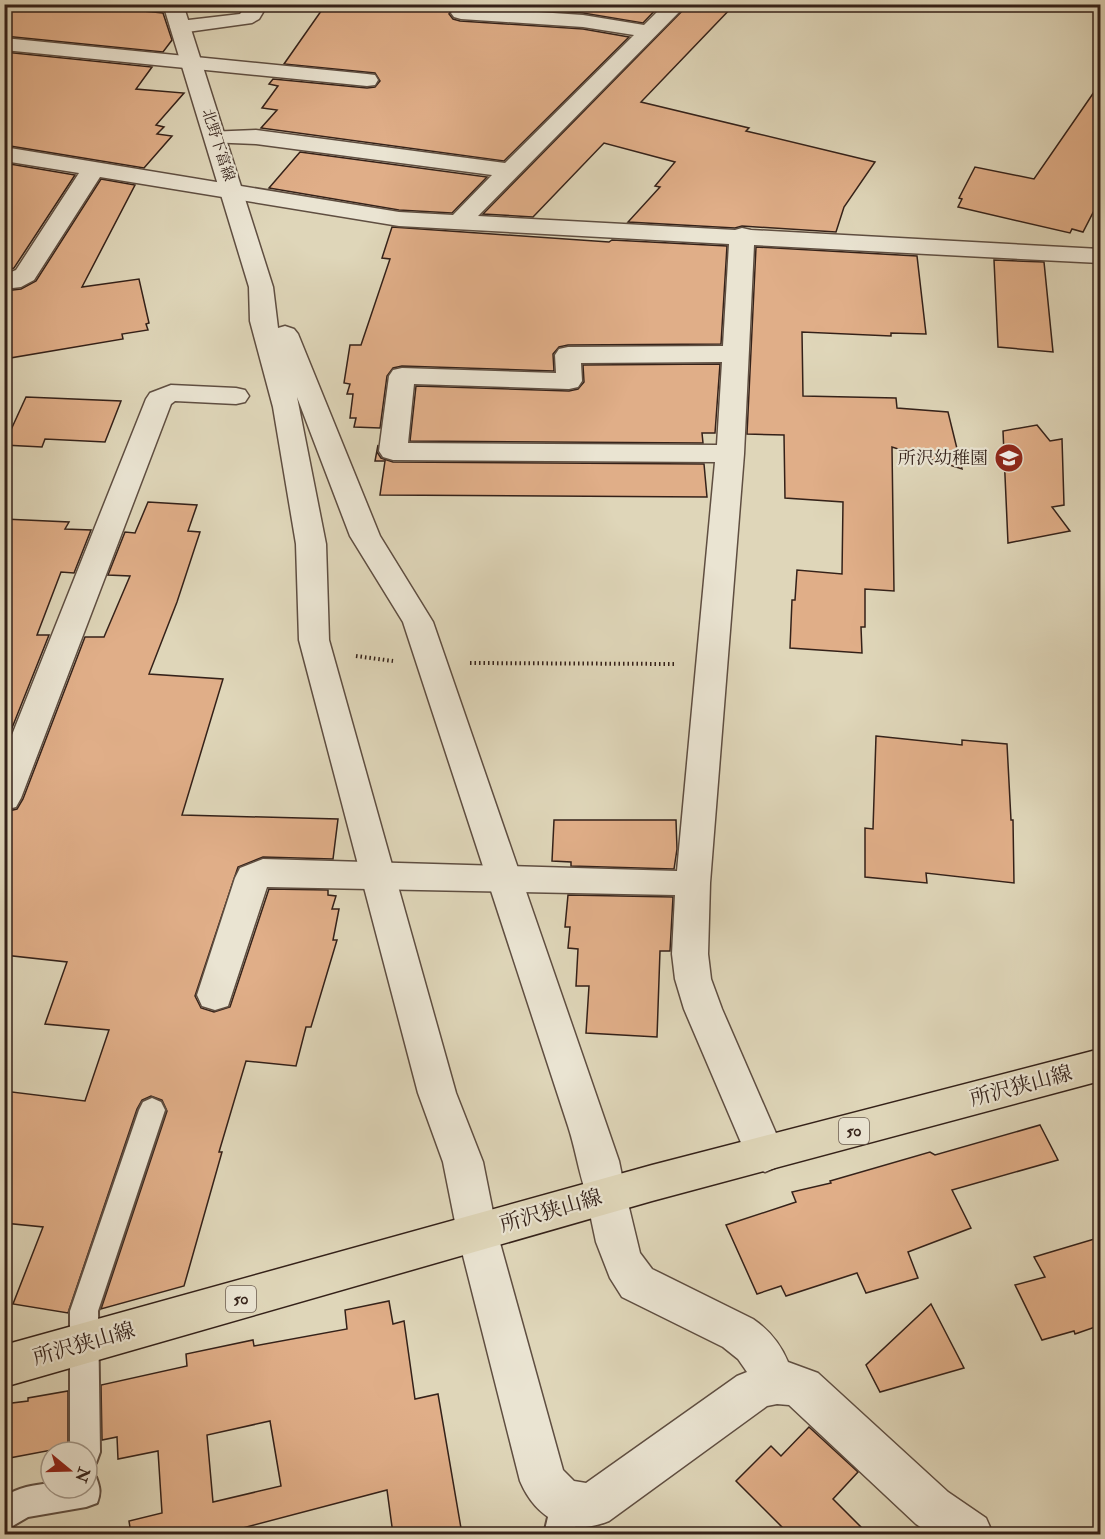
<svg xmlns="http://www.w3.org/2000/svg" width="1105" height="1539" viewBox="0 0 1105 1539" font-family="'IM FELL Double Pica','Noto Serif JP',serif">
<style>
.building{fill:#e0ae88;stroke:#342119;stroke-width:1.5;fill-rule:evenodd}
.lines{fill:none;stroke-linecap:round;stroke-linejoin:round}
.service-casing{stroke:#5f4e41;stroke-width:4}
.minor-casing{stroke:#5f4e41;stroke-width:3}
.tertiary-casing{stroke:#5f4e41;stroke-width:3}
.primary-casing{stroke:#342119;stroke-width:3}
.path{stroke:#342119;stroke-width:4;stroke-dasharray:1.5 3;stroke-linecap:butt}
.service{fill:#eae4d2;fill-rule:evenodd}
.minor{fill:#eae4d2;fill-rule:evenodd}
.tertiary{fill:#eae4d2;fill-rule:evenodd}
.primary{fill:#dfd6b9;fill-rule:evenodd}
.labels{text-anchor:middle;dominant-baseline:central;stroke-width:4.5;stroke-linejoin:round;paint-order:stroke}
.far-street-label{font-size:15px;fill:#342119;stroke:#eae4d2}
.shield{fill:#eae4d2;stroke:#6b5c50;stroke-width:1.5}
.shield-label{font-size:16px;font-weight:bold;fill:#342119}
.poi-label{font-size:18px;fill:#342119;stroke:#eae4d2;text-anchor:end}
.near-street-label{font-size:21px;fill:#342119;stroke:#eae4d2}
</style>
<rect width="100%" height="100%" fill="#dfd6b9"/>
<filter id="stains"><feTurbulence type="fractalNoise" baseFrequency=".00333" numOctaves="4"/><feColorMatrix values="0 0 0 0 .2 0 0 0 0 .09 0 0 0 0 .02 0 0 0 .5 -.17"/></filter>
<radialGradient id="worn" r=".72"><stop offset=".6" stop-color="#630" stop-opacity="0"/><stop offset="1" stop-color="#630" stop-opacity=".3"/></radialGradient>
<g class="building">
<path d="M4,4h111l-3,4 51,5 9,27 -9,12 -159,-16z"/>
<path d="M326,4h335l-18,19 -60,-10 -122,-8 -9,3 -3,6 4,5 7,2 123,8 46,8 -125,124 -243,-33 16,-18 -15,-2 16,-22 -9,-2 4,-5 94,9 8,-1 5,-6 -5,-8 -91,-9z"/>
<path d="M689,4h46l-94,98 108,26 -3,3 129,31 -31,45 -8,25 -94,-6 -7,2 -107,-6 32,-35 -5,-1 20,-24 -71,-19 -71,74 -50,-3z"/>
<path d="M4,52l148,15 -16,22 48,4 -28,32 8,2 -7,7 15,2 -28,32 -140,-23z"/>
<path d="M1101,82v115l-18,35 -11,-3 -2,4 -112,-26 4,-8 -3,-1 16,-31 59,12z"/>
<path d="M300,152l187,25 -35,36 -53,-3 -130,-22z"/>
<path d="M4,163l71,12 -61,93 -10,4z"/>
<path d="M101,179l34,6 -53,102 57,-8 10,44 -3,1 2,6 -26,4 1,5 -119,20v-68l17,-2 15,-8z"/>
<path d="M392,227l217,15 3,-2 115,6 -6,98 -153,1 -9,2 -6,7 1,17 -152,-5 -9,2 -6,8 -7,52 -26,-1 2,-9h-6l3,-24h-6l3,-10 -6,-1 6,-38h11l29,-86 -8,-1z"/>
<path d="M756,247l161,9 9,78 -35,-1v3l-89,-4 1,64 93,2 1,10 51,4 14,57 -70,-22 2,144 -29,-2v38h-4l1,26 -72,-5 2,-48h3l2,-30 45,4 1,-72 -58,-4 -1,-63 -37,-1z"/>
<path d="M994,260l50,2 9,90 -55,-5z"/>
<path d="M720,364l-5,69h-13l1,10 -293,-2 6,-55 153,5 9,-2 6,-7 -1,-17z"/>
<path d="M26,397l95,4 -16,41 -60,-3 -3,8 -38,-2z"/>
<path d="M1037,425l13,16 12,-2 2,66 -12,2 18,24 -62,12 -5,-112z"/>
<path d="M378,445l-1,7 4,6 12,4 311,2 3,33 -327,-2 5,-34h-10z"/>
<path d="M148,502l49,3 -9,26 12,1 -23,70 -28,72 74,5 -41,136 156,4 -5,40 -70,-2 -25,10 -43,129 6,12 13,4 16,-5 39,-118 59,1v5l8,1 -4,13h7l-6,31h4l-26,87h-5l-10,39 -50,-5 -27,91h3l-38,134 -83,23 66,-198 -5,-11 -11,-4 -9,4 -5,9 -69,204 -55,-9 30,-77 -39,-4v-132l81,10 24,-71 -64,-6 22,-62 -63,-7v-143l13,-3 6,-10 62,-162h19l26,-61 -22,-1 17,-43 10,1z"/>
<path d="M4,519l65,3 -4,7 26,1 -17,43 -13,-1 -24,63h12l-45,113z"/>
<path d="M876,736l86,9v-5l45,4 4,76h2l1,63 -88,-10 1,10 -62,-6v-49l8,1z"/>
<path d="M554,820h122l1,29 -3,20 -103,-3v-4l-19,-1z"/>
<path d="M568,895l105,2 -3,54h-10l-3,86 -71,-4 3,-47h-13l2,-37 -10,-1 2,-21h-5z"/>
<path d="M1040,1125l18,35 -106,30 19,38 -63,24 10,26 -52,15 -9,-20 -71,23 -5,-10 -24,8 -31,-69 70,-23 -4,-10 39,-9 -1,-2 100,-29 5,3z"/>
<path d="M1101,1237v88l-26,9 -1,-3 -32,9 -27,-55 30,-8 -11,-20z"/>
<path d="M389,1301l4,23 11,-3 11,78 23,-5 24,140h-69l-6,-44 -152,40v4h-104l-2,-13 33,-8 -4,-62 -40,8 -1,-22 -15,3 -1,-55 86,-19 -1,-12 67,-14 1,6 93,-17 -2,-19zM270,1421l11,65 -68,16 -6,-67z"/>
<path d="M931,1304l33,64 -84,24 -14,-27z"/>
<path d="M68,1391v56l-64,12v-55l24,-3v-3z"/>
<path d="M809,1427l49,45 -25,27 35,35h-79l-53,-53 35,-35 10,10z"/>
</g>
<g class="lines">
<g class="service-casing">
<g id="service">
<path d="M152,1098l9,4 4,8 -67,201 2,141 -4,11 -9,3v-14h-17v-141l69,-201 4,-8z"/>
<path d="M87,1473l9,4c4,11 5,15 1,26l-11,4 -58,10 -24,14v-34c14,-10 30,-12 47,-14v5h36z"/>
<path d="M565,1488l11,4 4,11 -6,31h-30l10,-42z"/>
</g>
</g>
<g class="minor-casing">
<g id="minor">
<path d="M248,4h20l-9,15 -7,4 -72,10 -7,-2 -3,-4 3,-4 7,-2 60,-7z"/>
<path d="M665,4h22l-209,212 257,14 7,-2 9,2 349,19v14l-346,-18 -10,209 -34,429 -2,71 3,25 11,30 63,145 -6,12 -14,6 -14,-6 -67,-157 -9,-30 -3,-25 3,-59 -408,-8 -39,119 -13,4 -13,-4 -5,-11 38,-117 5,-10 23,-9 414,12 38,-409 -322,-2 -10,-3 -4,-6 10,-75 4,-6 9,-2 154,5 -1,-18 4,-6 9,-2 155,-1 6,-102 -330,-18 -299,-49 -66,103 -13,7 -17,2v-14l12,-5 63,-97 -75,-12v-14l395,65 54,3 39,-40 -236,-31 -49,-2 -3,-5 3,-5 49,-2 249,33 129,-128 -51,-8 -122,-8 -7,-2 -3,-4 3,-4 7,-2 122,8 61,10zM722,362l-5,83 -309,-2 6,-59 155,5 9,-2 4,-6 -1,-18z"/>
<path d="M4,38l363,36 8,1 3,5 -3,5 -8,1 -363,-36z"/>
<path d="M171,385l65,3 9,2 4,6 -4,6 -9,2 -61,-3 -4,3 -150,394 -5,9 -12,3v-55l142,-356 4,-6z"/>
<path d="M606,1177l14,5 6,13 14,58 12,16 101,50c16,11 27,24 35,43l30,11 130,119 38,26 7,16h-62l-15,-10 -127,-119 -12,-1 -10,2 -158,115c-39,16 -73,-2 -89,-40l-63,-249 6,-13 14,-6 14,6 6,13 66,238 11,11 12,2 151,-107 10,-4 -9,-13 -15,-12 -101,-50 -12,-19 -14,-36 -10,-47 6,-13z"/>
</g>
</g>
<g class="tertiary-casing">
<path id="tertiary" d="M163,4h20l90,283 5,41 7,-2 9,3 4,5 82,202 53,86 186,539 7,34 -6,13 -14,5 -14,-5c-12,-25 -15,-55 -24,-82l-165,-504 -53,-86 -53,-139 29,147 3,96 127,453 27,69 14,70 -6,13 -14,6 -14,-6 -6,-13 -14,-70 -25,-69 -119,-453 -3,-96 -23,-137 -23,-86 -1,-34z"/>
</g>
<g class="primary-casing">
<path id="primary" d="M1100,1049v32l-448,120 -648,186v-42l648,-180z"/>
</g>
<g class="path">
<path d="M356,656l37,5"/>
<path d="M470,663l205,1"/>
</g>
<use href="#service" class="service"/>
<use href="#minor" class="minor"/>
<use href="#tertiary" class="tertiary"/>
<use href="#primary" class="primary"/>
</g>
<defs>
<g id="school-disc" transform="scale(1.5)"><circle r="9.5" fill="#8f2418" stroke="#eae4d2"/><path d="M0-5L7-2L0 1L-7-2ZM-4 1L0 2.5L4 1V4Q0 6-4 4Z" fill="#fff"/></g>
</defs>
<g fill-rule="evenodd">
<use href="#school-disc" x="1009" y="458"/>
</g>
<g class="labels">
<g class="far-street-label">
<text transform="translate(218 145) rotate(72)">北野下富線</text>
</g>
<g class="shield">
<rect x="839" y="1118" width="30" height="26" rx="4.5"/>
<rect x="226" y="1286" width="30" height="26" rx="4.5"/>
</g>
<g class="shield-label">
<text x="854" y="1131">50</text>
<text x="241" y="1299">50</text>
</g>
<g class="poi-label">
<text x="988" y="458">所沢幼稚園</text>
</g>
<g class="near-street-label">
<text transform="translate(1021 1086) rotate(-15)">所沢狭山線</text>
<text transform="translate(551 1211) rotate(-16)">所沢狭山線</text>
<text transform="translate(84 1344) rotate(-16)">所沢狭山線</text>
</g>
</g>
<rect width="1105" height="1539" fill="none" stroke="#dfd6b9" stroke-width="24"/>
<rect x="6" y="6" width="1093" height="1527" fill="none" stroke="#342119" stroke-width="3"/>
<rect x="12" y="12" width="1081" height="1515" fill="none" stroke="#342119" stroke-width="1.5"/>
<g transform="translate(69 1470) rotate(109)"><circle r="28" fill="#eae4d2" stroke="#a19688" stroke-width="1.5"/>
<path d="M0-4.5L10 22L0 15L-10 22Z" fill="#8f2418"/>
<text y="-9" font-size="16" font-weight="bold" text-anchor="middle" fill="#342119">N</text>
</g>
<rect width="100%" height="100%" filter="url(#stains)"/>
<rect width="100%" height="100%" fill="url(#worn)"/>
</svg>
